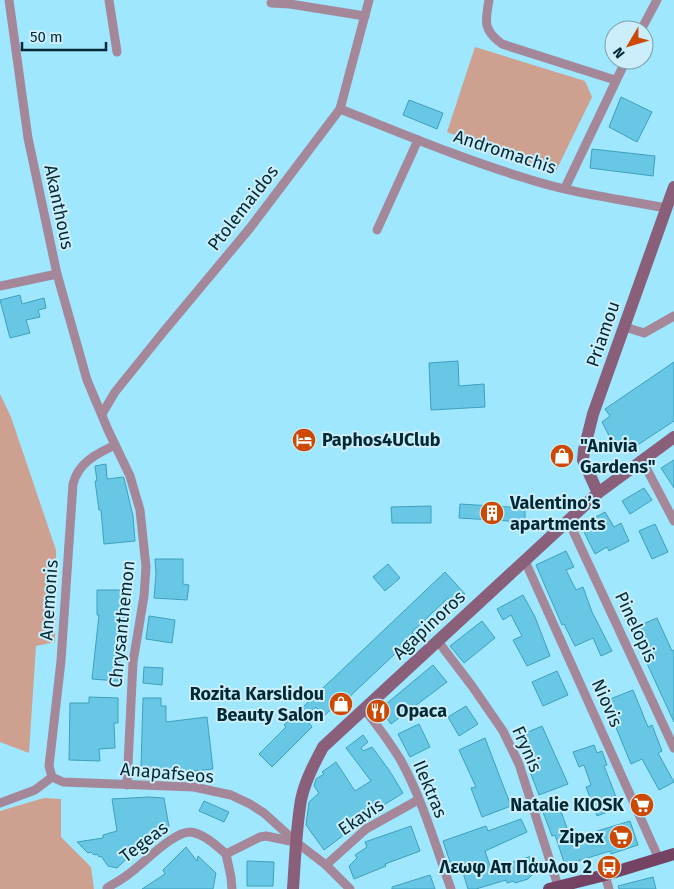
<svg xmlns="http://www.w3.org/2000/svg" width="674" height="889" viewBox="0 0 674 889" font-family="'Fira Sans',sans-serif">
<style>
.green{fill:#cea090}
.building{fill:#67c7e4;stroke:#3ea0bd}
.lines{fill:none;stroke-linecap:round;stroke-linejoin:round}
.street{stroke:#a5879a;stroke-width:9}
.secondary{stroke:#895f7a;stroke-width:12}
.primary{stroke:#744364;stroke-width:12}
.labels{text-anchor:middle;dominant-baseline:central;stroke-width:4;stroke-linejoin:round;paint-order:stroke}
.street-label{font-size:18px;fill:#002935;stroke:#cbeefa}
.poi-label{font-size:18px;font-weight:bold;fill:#002935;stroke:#cbeefa;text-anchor:start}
</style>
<rect width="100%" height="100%" fill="#9ee7ff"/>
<g class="green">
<path d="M475,47l110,34 7,16 -37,76 -108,-41z"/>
<path d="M0,394l11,23 45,133 -1,92 -19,4 -7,107 -29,-11z"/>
<path d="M44,798l17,1v38l30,30 3,22h-94v-78z"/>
</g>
<g class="building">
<path d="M621,97l31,15 -15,30 -28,-15z"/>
<path d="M409,100l34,13 -6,16 -34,-14z"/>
<path d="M592,149l63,7 -2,20 -63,-8z"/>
<path d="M20,295l2,9 22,-6 2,10 -8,2 2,7 -14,3 4,13 -20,5 -10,-38z"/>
<path d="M458,361l1,25 25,-2 1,23 -54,3 -2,-47z"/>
<path d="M674,362v59l-38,25 -4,-2 -14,9 -16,-31 8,-6 -5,-7z"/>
<path d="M674,460v28l-13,-20z"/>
<path d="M106,464l1,15 16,-2 1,1 9,38 2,25 -31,3 -3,-34h-2l-4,-29h2l-2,-15z"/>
<path d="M644,488l8,12 -22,14 -8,-13z"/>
<path d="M460,504l65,4v14l-66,-4z"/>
<path d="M431,506v17h-39l-1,-16z"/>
<path d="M605,512l9,15 7,-4 8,18 -20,10 -2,-4 -12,7 -11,-22 1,-9z"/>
<path d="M655,524l13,28 -16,7 -13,-28z"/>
<path d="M566,551l8,16 -8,3 10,20 7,-3 9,25 20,39 -11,5 -8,-18 -18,8 -11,-22 -2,1 -26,-60z"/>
<path d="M155,559h28v25l6,1 -2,15 -33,-2 2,-24z"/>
<path d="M388,564l12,14 -15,13 -12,-14z"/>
<path d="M445,572l20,22 -11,10 -6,-6 -36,34 3,3 -69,65 -2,-3 -21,20 -7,-10 -12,9 8,11 -40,40 -13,-13 27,-27 -2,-2z"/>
<path d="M97,590h31l-1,25h-3l-6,66 -26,-2 7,-64h-2z"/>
<path d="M523,595l12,22 15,39 -23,10 -14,-26 9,-4 -11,-21 -8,5 -6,-11z"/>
<path d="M149,616l26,4 -3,23 -26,-4z"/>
<path d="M657,618l15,33 2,-1v72l-43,-93z"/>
<path d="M482,621l13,17 -31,25 -14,-17z"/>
<path d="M433,665l14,17 -56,42 -11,-15z"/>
<path d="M144,667l19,1 -1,17 -19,-2z"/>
<path d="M557,671l11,24 -25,11 -11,-24z"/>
<path d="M633,690l15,37 4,-2 10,26 -4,2 16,29 -15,8 -17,-31 -11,5 -26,-63z"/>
<path d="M89,697l29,1v25h-4l1,25 -16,1 1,12 -31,-1 1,-57h19z"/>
<path d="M143,698h18v8h5v16l41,-5 6,52 -31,3v-2l-41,-2z"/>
<path d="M466,706l12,18 -19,12 -11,-19z"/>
<path d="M419,724l11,23 -20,10 -12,-23z"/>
<path d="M542,726l26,58 -29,11 -10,-26 3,-1 -13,-32z"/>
<path d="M363,735l5,7 -7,6 2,3 9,-4 17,23 14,23 -24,15 -55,42 -18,-25 3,-23 10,-9 -5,-7 2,-7 8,-5 -2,-2 14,-10 19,29 16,-10 -25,-33z"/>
<path d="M485,738l26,68 -29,11 -11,-29 5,-1 -17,-37z"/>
<path d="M594,745l3,8 5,-2 5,14 -3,1 16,41 -23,9 -11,-29 5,-2 -7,-20 -5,2 -6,-15z"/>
<path d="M148,797l16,1 5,29 -28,24 -2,-4 -22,21 -9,-2 -7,-10 -2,1 -2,-3 -3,1 -3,-3 -3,1 -11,-11 26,-4v-3l14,-4 -5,-32z"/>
<path d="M204,801l25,11 -5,10 -25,-11z"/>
<path d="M559,806l12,33 59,-18 8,24 -27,9 -1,-3 -45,14 -10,-30 -3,1 -9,-24z"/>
<path d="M521,819l6,13 -42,19 6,18 41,-13 4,15 -8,8 -13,4 -1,-2 -7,2 -1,-3 -30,9h-8l-8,-26 -9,2 -8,-24 43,-15 2,5z"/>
<path d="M411,826l9,25 -35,13 1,2 -32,13 -5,-13 8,-8 -2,-3 12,-8 -2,-5z"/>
<path d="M186,847l11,14 1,-5 18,17 -3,16h-71l23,-15 -2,-4z"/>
<path d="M247,861l27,1 -1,24h-26z"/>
<path d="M430,875l5,14h-43v-2z"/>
<path d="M653,877l3,12h-37l-1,-3z"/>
</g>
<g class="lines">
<g class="street">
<path d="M9,0l19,138 29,136 30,106 21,50 22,46 10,34 6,57 -2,29 -11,66 -6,123"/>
<path d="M109,0l8,52"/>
<path d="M489,0c-4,22 -6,30 13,44l113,36"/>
<path d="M271,3l19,1 75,12"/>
<path d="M641,30l16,-30"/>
<path d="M340,109c61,24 122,50 185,69 45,15 94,21 141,30"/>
<path d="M565,188l61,-128"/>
<path d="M377,230l41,-90"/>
<path d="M0,286l57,-12"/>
<path d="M625,327l19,6 30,-17"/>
<path d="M102,414l13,-22 50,-62 85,-102 90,-119 29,-109"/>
<path d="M642,460l32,61"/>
<path d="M568,520l106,228"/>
<path d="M525,561l134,298"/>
<path d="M437,640l35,46 31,45 16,33 39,122"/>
<path d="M364,709c13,16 25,32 36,50 22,39 36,88 51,130"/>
<path d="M52,777l-3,-11 12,-105 12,-177c5,-21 23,-30 42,-39"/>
<path d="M52,777l11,5 131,5 37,8 19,9 14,9 32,29 30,23 24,24"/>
<path d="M0,803l35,-13 17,-13"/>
<path d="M226,854l34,-17 6,-1 29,6"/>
<path d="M226,854l5,23 1,12"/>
<path d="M326,865l40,-36 52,-29"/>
<path d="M605,875l4,14"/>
<path d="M107,888c8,-5 16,-9 23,-15 14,-10 43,-41 60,-41 13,1 27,14 36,22"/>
</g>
<g class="secondary">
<path d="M598,493l-15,-33 1,-10 9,-36 81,-227"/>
<path d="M293,889c2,-29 3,-59 8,-89 4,-19 13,-36 22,-53l275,-254 76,-56"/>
</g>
<path class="primary" d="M549,889l56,-14 69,-21"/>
</g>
<defs>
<g id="hotel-disc" transform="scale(1.25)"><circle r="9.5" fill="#cd4901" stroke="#cbeefa"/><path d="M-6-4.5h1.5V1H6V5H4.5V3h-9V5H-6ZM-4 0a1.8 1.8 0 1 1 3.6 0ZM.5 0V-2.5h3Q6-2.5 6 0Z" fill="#fff"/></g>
<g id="shop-disc" transform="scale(1.25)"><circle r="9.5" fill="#cd4901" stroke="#cbeefa"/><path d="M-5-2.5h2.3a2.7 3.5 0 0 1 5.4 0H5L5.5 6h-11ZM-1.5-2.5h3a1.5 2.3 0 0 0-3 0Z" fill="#fff"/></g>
<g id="building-disc" transform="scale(1.25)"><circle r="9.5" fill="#cd4901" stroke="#cbeefa"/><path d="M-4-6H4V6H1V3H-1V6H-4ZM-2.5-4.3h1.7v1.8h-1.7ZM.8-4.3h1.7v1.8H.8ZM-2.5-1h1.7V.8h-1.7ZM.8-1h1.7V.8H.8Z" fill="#fff"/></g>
<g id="restaurant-disc" transform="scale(1.25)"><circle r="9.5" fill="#cd4901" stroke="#cbeefa"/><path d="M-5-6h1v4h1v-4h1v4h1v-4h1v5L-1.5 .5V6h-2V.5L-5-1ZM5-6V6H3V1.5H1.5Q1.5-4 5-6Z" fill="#fff"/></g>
<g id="supermarket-disc" transform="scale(1.25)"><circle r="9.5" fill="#cd4901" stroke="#cbeefa"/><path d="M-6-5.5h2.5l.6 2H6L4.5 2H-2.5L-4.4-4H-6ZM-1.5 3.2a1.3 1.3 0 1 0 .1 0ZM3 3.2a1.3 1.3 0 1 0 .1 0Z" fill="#fff"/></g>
<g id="bus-disc" transform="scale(1.25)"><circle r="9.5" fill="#cd4901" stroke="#cbeefa"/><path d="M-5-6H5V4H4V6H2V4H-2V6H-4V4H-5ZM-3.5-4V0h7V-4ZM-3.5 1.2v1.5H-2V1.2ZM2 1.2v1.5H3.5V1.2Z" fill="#fff"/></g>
</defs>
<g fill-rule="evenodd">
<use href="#hotel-disc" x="304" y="440"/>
<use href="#shop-disc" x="562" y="456"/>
<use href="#building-disc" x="492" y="513"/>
<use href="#shop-disc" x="341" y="704"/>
<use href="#restaurant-disc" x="378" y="711"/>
<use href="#supermarket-disc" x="642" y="805"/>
<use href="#supermarket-disc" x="621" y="837"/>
<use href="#bus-disc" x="609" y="867"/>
</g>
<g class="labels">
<g class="street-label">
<text transform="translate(505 152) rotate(18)">Andromachis</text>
<text transform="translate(59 207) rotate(78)">Akanthous</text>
<text transform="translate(243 208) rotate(-52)">Ptolemaidos</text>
<text transform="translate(603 334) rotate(-71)">Priamou</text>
<text transform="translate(49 600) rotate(-86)">Anemonis</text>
<text transform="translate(122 624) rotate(-84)">Chrysanthemon</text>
<text transform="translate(429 625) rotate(-43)">Agapinoros</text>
<text transform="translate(636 627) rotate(65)">Pinelopis</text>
<text transform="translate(607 703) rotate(66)">Niovis</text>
<text transform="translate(527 749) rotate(66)">Frynis</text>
<text transform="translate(167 773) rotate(5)">Anapafseos</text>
<text transform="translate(430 789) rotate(67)">Ilektras</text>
<text transform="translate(361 817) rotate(-34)">Ekavis</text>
<text transform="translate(144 842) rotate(-37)">Tegeas</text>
</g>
<g class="poi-label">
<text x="322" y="440">Paphos4UClub</text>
<text x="580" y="446">"Anivia<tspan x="580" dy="21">Gardens"</tspan></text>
<text x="510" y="503">Valentino’s<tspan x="510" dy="21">apartments</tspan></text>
<text x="324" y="694" text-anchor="end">Rozita Karslidou<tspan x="324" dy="21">Beauty Salon</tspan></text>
<text x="396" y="711">Opaca</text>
<text x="624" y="805" text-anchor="end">Natalie KIOSK</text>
<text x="604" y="837" text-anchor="end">Zipex</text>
<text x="592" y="867" text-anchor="end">Λεωφ Απ Πάυλου 2</text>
</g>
</g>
<g transform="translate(629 45) rotate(232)"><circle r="24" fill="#cbeefa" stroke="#7a9fab"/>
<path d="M0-4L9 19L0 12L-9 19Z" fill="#cd4901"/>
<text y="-8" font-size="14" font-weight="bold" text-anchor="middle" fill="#002935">N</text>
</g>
<path d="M22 42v8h84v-8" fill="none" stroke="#002935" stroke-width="2.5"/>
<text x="30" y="42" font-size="15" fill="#002935" stroke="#cbeefa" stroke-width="4" paint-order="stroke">50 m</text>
</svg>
